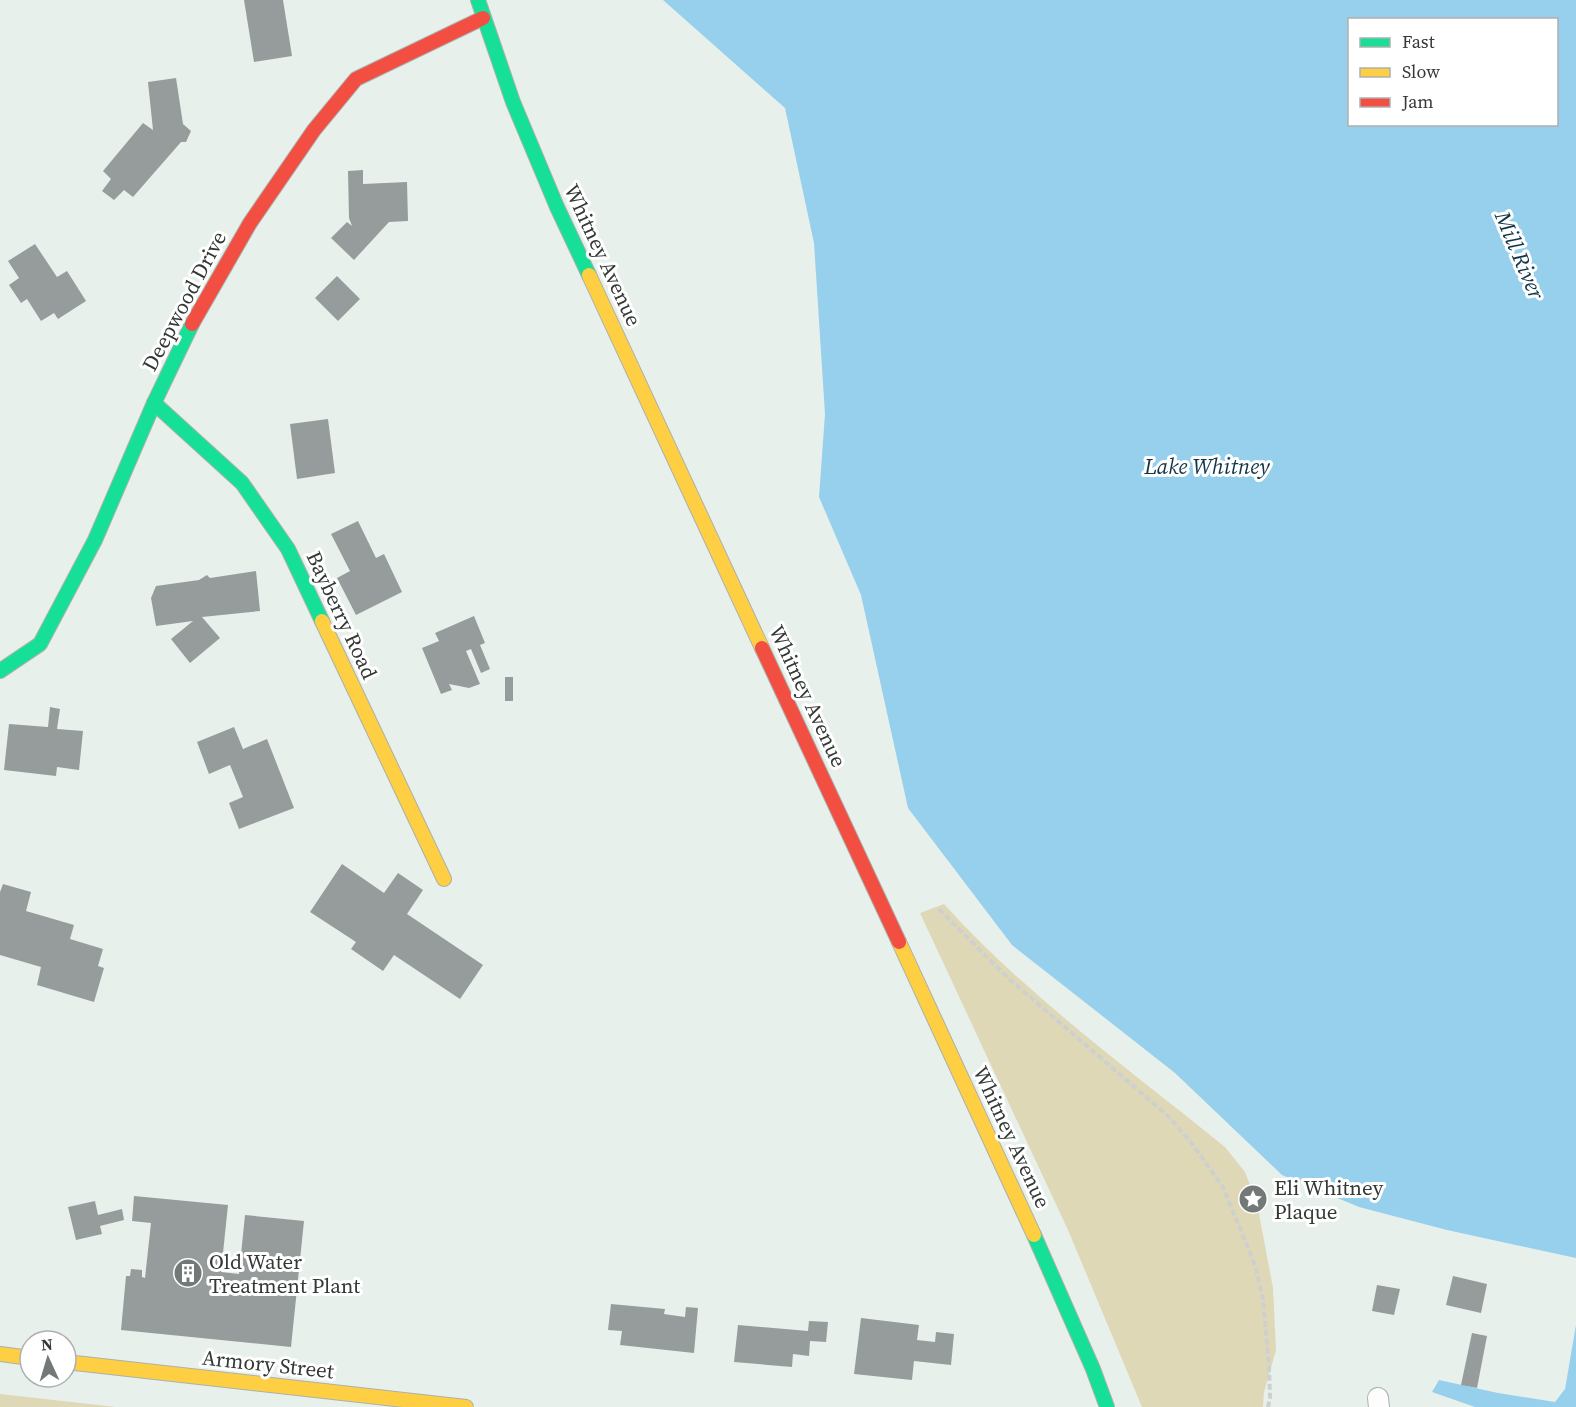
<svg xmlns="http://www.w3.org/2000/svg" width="1576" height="1407" viewBox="0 0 1576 1407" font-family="'Source Serif 4',serif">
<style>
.green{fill:#dfd8b6}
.water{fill:#96d0ec;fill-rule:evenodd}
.building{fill:#969c9b}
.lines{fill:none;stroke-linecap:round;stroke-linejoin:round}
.lane-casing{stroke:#aab1ad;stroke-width:22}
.fast-casing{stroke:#aab1ad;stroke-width:16}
.slow-casing{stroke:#aab1ad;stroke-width:16}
.jam-casing{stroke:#aab1ad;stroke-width:16}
.path{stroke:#cdd0cf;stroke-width:4;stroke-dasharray:6 3;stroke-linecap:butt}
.lane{stroke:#fcfdfc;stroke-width:20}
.fast{stroke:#16e098;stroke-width:14}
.slow{stroke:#ffcf43;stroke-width:14}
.jam{stroke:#f24e42;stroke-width:14}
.labels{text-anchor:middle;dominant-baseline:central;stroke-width:6;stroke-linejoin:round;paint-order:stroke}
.street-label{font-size:21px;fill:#343936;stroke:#fff}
.poi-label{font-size:21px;fill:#343936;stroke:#fff;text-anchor:start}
.water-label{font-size:22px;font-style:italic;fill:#123647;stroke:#fff}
</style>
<rect width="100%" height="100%" fill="#e8f0ec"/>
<g class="green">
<path d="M944,904c83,92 185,165 281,243l20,25 12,31 16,85 3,62 -12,42 -1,15h-121l-74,-177 -148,-317z"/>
<path d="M0,1394l116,13h-116z"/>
</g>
<g class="water">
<path d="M663,0h913v1258l-129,-28 -88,-23 -77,-32 -107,-102 -163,-128 -104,-137 -47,-213 -42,-98 6,-83 -11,-171 -29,-135zM1350,20h206v104h-206z"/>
<path d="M1576,1325v82h-101l-43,-15 7,-12 59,13 57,9 10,-13z"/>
</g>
<g class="building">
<path d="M244,0h39l9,56 -38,6z"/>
<path d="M176,78l7,46 8,7 -5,11h-5l-48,55 -9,-7 -10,10 -12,-9 9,-12 -8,-8 40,-48 10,7 -5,-48z"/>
<path d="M363,170v14l44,-2 1,39 -19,1 -35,38 -23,-22 16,-16 5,4 -3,-8 -1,-47z"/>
<path d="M35,244l22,33 10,-6 19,30 -28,18 -4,-6 -13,8 -14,-22 -6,4 -12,-18 10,-7 -11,-17z"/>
<path d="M337,276l23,23 -22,22 -23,-23z"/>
<path d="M328,419l7,54 -38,6 -7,-55z"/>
<path d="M358,521l18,37 8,-4 18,38 -46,23 -19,-37 13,-7 -19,-37z"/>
<path d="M256,571l4,40 -58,6 18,21 -30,25 -19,-24 22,-18 -37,5 -5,-28 5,-12 43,-6 8,-5 3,3z"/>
<path d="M474,616l11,27 -5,2 10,24 -9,4 -10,-24 -5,2 14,33 -11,4 -20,-4 3,6 -11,4 -19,-46 17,-7 -4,-8z"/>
<rect x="505" y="677" width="8" height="24"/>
<path d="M50,707l10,2 -3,20 26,2 -4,39 -22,-3 -1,9 -52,-6 5,-46 39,3z"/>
<path d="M234,727l9,22 24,-10 27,69 -55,21 -10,-26 14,-6 -13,-32 -21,9 -12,-32z"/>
<path d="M342,864l42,29 14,-20 25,17 -16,24 76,51 -23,34 -66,-44 -11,16 -32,-22 5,-7 -46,-30z"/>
<path d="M3,884l28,8 -5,19 48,14 -4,14 33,10 -5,17 6,2 -10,34 -57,-17 4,-18 -41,-12v-63z"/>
<path d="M134,1196l94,9 -7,67 18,2 6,-59 59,6 -13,126 -170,-17 5,-54h4l1,-7 11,1v7l3,1 6,-55 -19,-2z"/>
<path d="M95,1201l3,14 24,-6 2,11 -24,6 2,8 -26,6 -8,-33z"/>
<path d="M1453,1276l34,8 -6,29 -35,-8z"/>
<path d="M1377,1285l23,4 -6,26 -22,-4z"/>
<path d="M611,1304l54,5 -1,5 21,3 1,-10 12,1 -4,45 -74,-8 2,-14 -14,-1z"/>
<path d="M861,1318l58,7 -2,15 18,2 1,-10 18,2 -3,31 -37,-4 -2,19 -58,-6z"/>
<path d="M809,1321l19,1 -2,20 -16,-1 -1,15 -16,-2 -1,13 -58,-5 4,-37 70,6z"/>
<path d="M1472,1333l15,3 -10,52 -16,-3z"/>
</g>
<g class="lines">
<g class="lane-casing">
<path id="lane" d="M1378,1398l1,9"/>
</g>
<g class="fast-casing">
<g id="fast">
<path d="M478,0l35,102 44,105 32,68"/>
<path d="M154,403l88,80 46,66 34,72"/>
<path d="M0,671l40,-27 55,-104 59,-137 38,-79"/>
<path d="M1034,1235l59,134 14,38"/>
</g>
</g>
<g class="slow-casing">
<g id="slow">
<path d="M589,275l173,373"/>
<path d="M322,621l122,258"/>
<path d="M899,942l135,293"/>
<path d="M0,1354l30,4"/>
<path d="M66,1362l400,45"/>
</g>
</g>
<g class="jam-casing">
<g id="jam">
<path d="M192,324l58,-101 64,-93 42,-51 127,-61"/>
<path d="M762,648l137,294"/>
</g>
</g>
<path class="path" d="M939,909l68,68 160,138 23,26 33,46 32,78 8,34 6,67 1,32 -2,9"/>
<use href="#lane" class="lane"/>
<use href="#fast" class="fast"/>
<use href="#slow" class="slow"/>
<use href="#jam" class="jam"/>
</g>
<defs>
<g id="sight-disc" transform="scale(1.5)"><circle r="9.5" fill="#737976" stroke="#fff"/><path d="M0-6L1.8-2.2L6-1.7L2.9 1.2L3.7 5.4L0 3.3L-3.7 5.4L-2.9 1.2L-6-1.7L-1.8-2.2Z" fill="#fff"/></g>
<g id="building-disc" transform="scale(1.5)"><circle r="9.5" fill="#737976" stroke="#fff"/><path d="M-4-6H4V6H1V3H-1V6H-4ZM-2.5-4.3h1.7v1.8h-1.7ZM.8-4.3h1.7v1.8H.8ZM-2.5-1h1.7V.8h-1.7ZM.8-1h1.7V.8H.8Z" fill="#fff"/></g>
</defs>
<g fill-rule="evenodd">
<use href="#sight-disc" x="1253" y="1199"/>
<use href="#building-disc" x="188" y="1273"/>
</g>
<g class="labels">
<g class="street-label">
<text transform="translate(603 255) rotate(65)">Whitney Avenue</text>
<text transform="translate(184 301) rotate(-62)">Deepwood Drive</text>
<text transform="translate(342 615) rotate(65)">Bayberry Road</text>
<text transform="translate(808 696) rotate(65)">Whitney Avenue</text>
<text transform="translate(1012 1137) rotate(65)">Whitney Avenue</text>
<text transform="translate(268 1364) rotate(6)">Armory Street</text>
</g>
<g class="poi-label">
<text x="1274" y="1187">Eli Whitney<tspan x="1274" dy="24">Plaque</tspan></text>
<text x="209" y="1261">Old Water<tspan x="209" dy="24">Treatment Plant</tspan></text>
</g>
<g class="water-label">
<text transform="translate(1520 255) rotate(67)">Mill River</text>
<text x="1207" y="466">Lake Whitney</text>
</g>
</g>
<rect x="1348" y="18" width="210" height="108" fill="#ffffff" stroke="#aeb0af" stroke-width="1.5"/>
<rect x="1360" y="38" width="30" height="9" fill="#16e098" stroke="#aeb0af" stroke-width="1.5"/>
<text x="1402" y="48" font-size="18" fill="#343936">Fast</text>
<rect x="1360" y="68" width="30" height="9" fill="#ffcf43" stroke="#aeb0af" stroke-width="1.5"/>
<text x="1402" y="78" font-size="18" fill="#343936">Slow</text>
<rect x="1360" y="98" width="30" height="9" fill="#f24e42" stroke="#aeb0af" stroke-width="1.5"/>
<text x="1402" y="108" font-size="18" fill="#343936">Jam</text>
<g transform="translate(48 1359) rotate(356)"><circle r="28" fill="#ffffff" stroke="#aeb0af" stroke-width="1.5"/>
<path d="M0-4.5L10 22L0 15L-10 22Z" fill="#737976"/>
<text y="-9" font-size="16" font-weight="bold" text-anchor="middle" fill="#343936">N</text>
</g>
</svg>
